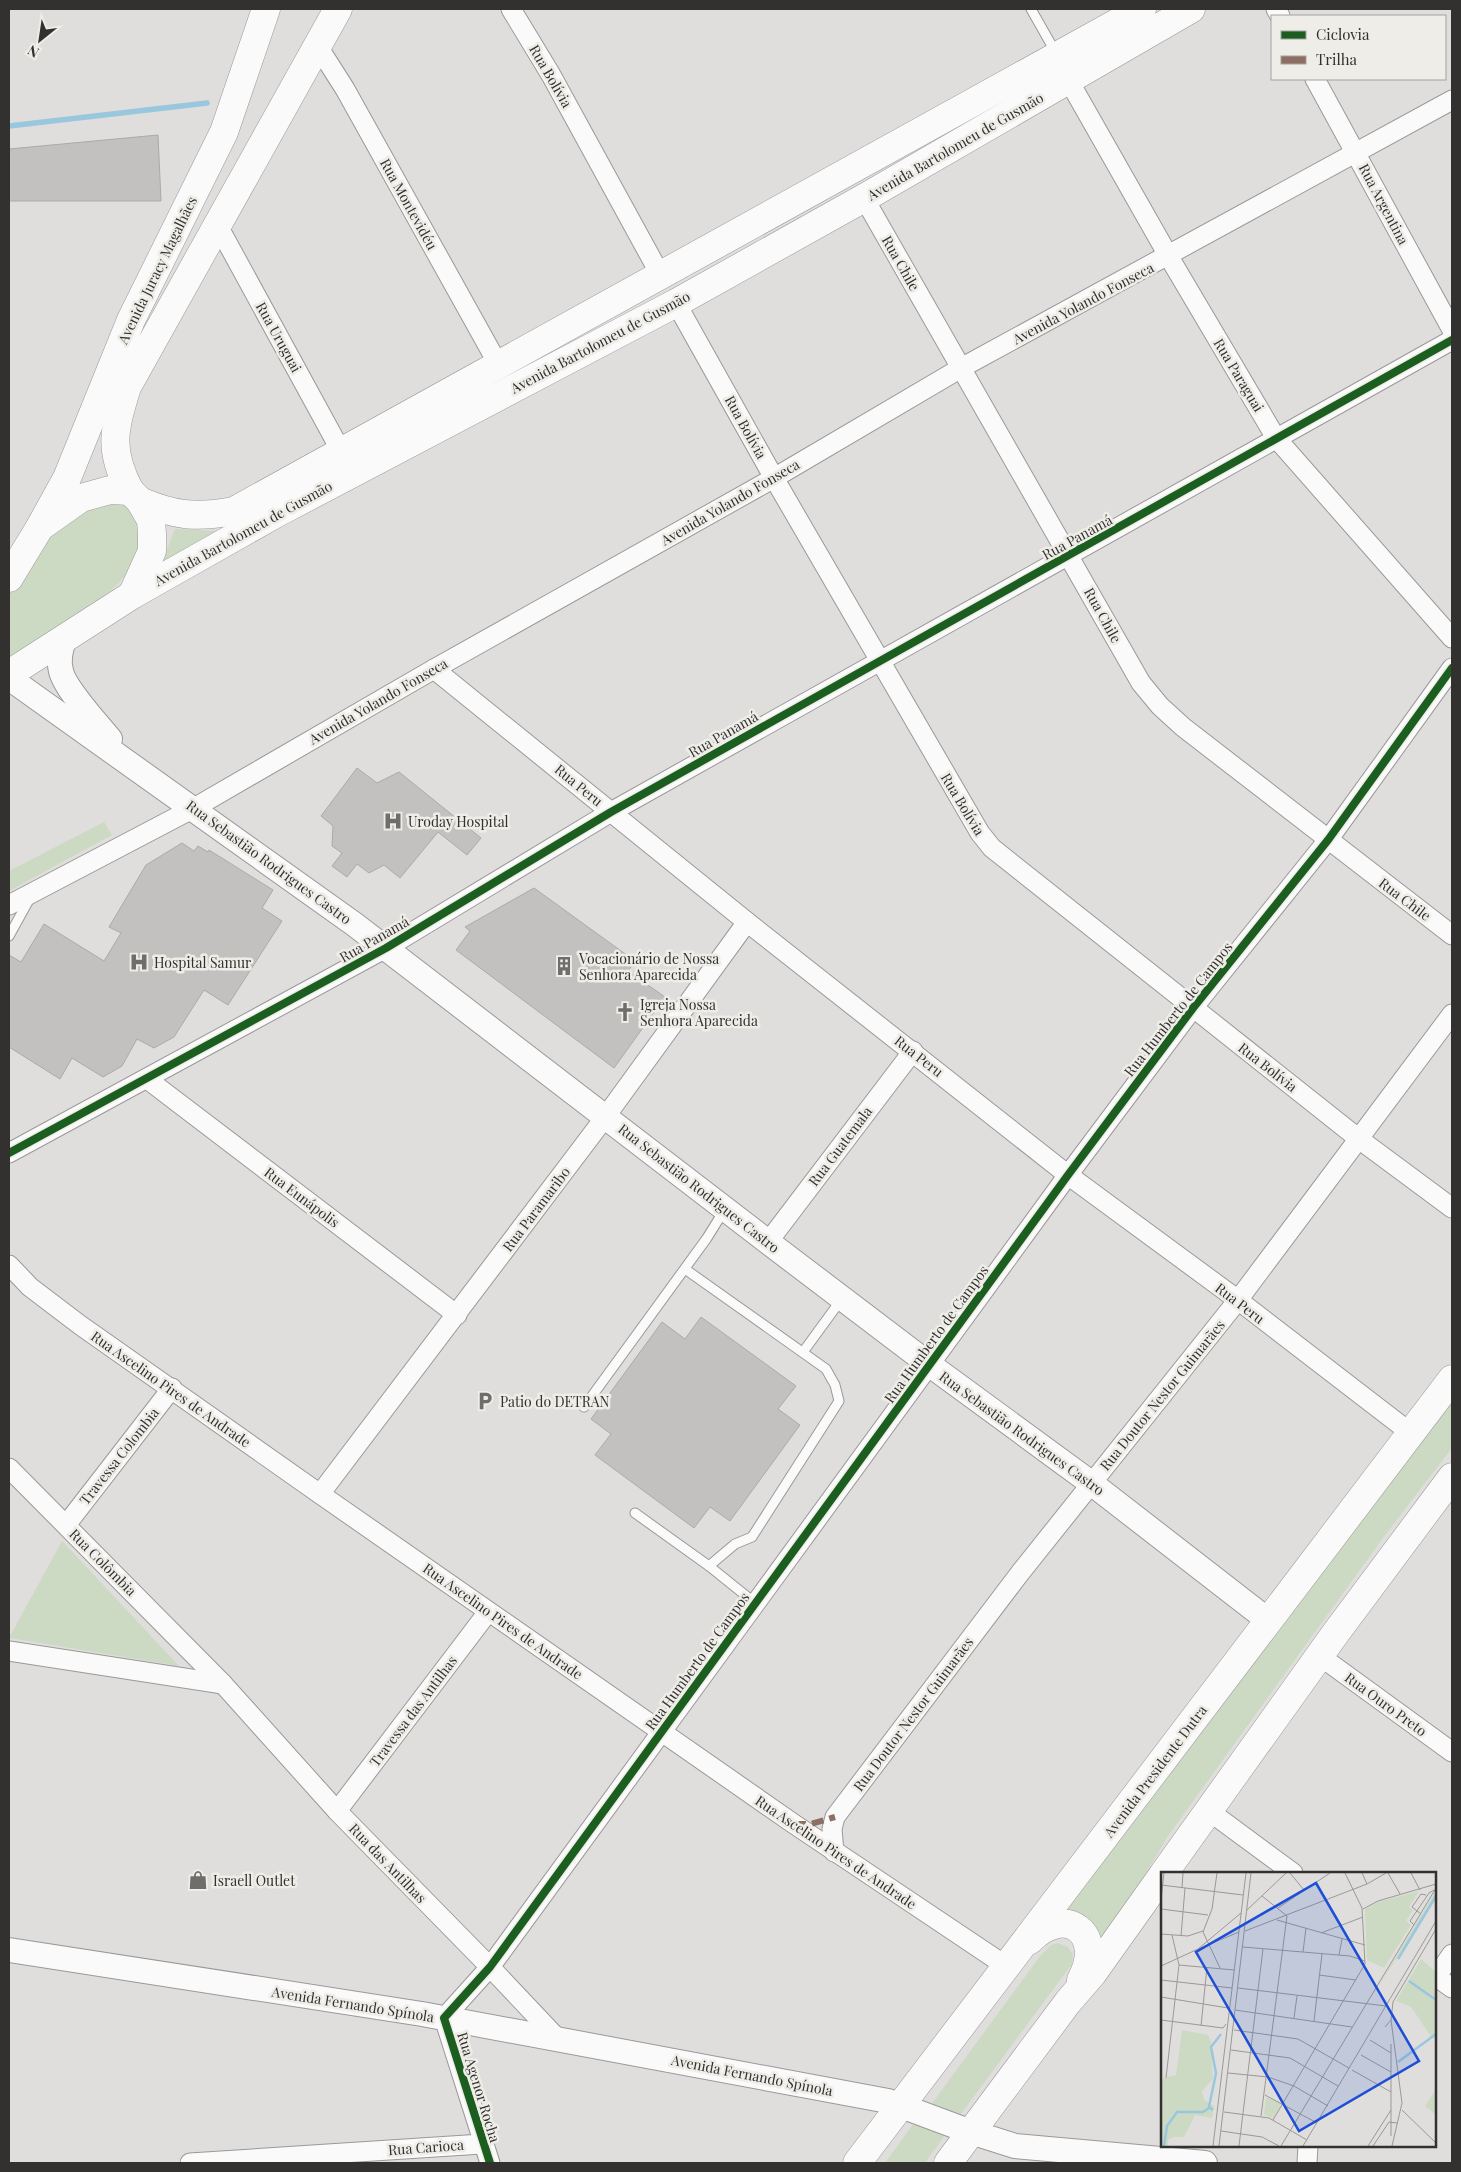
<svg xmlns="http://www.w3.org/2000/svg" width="1461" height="2172" viewBox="0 0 1461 2172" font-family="'Playfair Display',serif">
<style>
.green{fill:#cddac3}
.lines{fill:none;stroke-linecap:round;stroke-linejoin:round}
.stream{stroke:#99c7de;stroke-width:5.5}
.building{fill:#c3c1bf;stroke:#abaaa8}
.service-casing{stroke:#9a9998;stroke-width:11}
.minor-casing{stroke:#9a9998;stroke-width:21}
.tertiary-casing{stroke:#9a9998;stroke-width:26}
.primary-casing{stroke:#9a9998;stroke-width:29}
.trunk-casing{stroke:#9a9998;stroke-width:29}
.service{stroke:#fafafa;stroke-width:9}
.minor{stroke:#fafafa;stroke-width:19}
.tertiary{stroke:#fafafa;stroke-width:24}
.primary{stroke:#fafafa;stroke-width:28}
.trunk{stroke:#fafafa;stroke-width:28}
.quiet{stroke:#8d6e63;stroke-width:6;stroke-dasharray:12 6;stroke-linecap:butt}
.cycleway-casing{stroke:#eeede8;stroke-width:11}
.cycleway{stroke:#1b5e20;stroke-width:8}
.labels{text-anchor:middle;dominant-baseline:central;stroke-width:5;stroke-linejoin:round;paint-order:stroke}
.street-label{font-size:14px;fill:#32312f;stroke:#eeede8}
.poi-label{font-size:14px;fill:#32312f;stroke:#eeede8;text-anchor:start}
.inset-river{fill:none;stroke:#99c7de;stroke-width:2.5}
.inset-road{fill:none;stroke:#9a9997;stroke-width:1}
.view{fill:#1d4ed8;fill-opacity:0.15;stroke:#1d4ed8;stroke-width:2.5}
.inset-edge{fill:none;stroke:#32312f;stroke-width:2.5}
</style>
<rect width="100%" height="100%" fill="#e0dedc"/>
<g class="green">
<path d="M108,497c22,8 26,9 32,32 12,55 -92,105 -131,130v-67l31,-48 25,-23z"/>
<path d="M175,529l46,2 -59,31z"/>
<path d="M104,822l8,13 -103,56v-20z"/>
<path d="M1452,1399v49l-69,90 -215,298 -66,111 -44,-37z"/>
<path d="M62,1541l117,125 -170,-28z"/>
<path d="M1058,1943l10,4 5,8 -1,9 -114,154 -28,-12 110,-150 11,-11z"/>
<path d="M914,2123l31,12 -20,28h-40z"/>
</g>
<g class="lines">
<path class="stream" d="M9,126l198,-23"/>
</g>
<g class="building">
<path d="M158,135l3,66h-152v-52z"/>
<path d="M357,768l20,15 22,-11 82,66 -14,17 -29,-23 -38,46 -16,-13 -15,8 -12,-9 -10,13 -15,-11 10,-13 -10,-7 1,-20 -12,-10z"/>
<path d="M182,843l12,8 4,-5 10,6 1,-2 64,40 -11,18 20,13 -54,84 -24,-15 -30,47 -20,11 -17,-9 -15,27 -19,11 -31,-19 -12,21 -51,-32v-92l12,7 23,-38 60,37 17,-28 -12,-6 37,-62z"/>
<path d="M534,888l101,73 -7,10 37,26 -51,71 -158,-118 14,-19 -5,-4z"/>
<path d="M701,1317l95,69 -18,23 22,16 -70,96 -20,-14 -16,21 -99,-73 16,-21 -20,-15 71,-97 23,17z"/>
</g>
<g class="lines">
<g class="service-casing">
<g id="service">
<path d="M1031,9l25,44"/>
<path d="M9,936l21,-38"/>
<path d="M685,1269l141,100 9,16 4,16 -87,136 -17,7 -26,22"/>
<path d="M803,1352l38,-52"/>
<path d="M584,1407l123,-169 18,-29"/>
<path d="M635,1513l74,53 46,37"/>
</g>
</g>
<g class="minor-casing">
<g id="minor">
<path d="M511,9l40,66 110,201"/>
<path d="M1276,9l4,7"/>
<path d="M317,45l28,44 153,275"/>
<path d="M1315,79l137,251"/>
<path d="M1069,81l100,176 107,181 176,200"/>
<path d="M864,198l277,485 19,23 23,21 269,208"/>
<path d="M217,224l124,227"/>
<path d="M676,303l98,175 206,355 12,15 367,291 93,69"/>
<path d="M434,669l313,253 321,253 170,125 174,134"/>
<path d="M9,905l185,-97 240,-139 340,-191 187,-110 491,-268"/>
<path d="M147,1079l310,236"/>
<path d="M9,1153l377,-205 225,-136 841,-472"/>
<path d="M768,1242l145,-191"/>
<path d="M9,1265l21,22 50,38 240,169 474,330 212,142"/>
<path d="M9,1468l214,216 114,127 153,156 67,71"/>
<path d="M320,1494l286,-378 141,-194"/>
<path d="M66,1525l106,-137"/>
<path d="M9,1651l214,33"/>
<path d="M1320,1656l132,96"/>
<path d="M337,1811l151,-199"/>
<path d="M1209,1811l84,62"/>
<path d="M834,1852l-2,-23 3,-12 185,-244 218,-273 214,-286"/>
<path d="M1435,1976l17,12"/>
<path d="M1436,1977l16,-23"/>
<path d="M190,2163l292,-19"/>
<path d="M490,2163l-46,-145 46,-51 578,-792 125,-167 135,-168 124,-172"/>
<path d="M1307,2163l1,-17"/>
</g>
</g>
<g class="tertiary-casing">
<g id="tertiary">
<path d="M64,639c-3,11 -6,20 -3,32 4,18 36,52 49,68"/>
<path d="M9,678l345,246 414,318 162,123 161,118 178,138"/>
<path d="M9,1950l413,64 466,87 83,31 44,14 190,17"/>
</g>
</g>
<g class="primary-casing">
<g id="primary">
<path d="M130,491c-22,-41 -16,-62 -3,-104l211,-378"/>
<path d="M140,501c35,15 57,17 94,10l908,-502"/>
<path d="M40,527l27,-49 64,-158 93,-188 42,-123"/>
<path d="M9,578l31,-51 41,-29 29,-8 20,1 10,10 11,19 1,14v17l-20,44"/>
<path d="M9,674l123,-79 145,-82 399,-210 188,-105 327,-189"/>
</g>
</g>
<g class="trunk-casing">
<g id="trunk">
<path d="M1164,1873l171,-239 117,-157"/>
<path d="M1030,1940c36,-37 76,-6 51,40"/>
<path d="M857,2163l595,-784"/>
<path d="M948,2163l120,-161 25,-29 69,-97"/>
</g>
</g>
<use href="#service" class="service"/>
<use href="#minor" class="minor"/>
<use href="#tertiary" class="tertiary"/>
<use href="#primary" class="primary"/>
<use href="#trunk" class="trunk"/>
<path class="quiet" d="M794,1824h17l24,-7"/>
<g class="cycleway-casing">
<g id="cycleway">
<path d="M9,1153l377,-205 225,-136 841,-472"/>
<path d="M490,2163l-46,-145 46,-51 578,-792 125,-167 135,-168 124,-172"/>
</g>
</g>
<use href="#cycleway" class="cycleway"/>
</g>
<defs>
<g id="hospital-bare" transform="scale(1.5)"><path d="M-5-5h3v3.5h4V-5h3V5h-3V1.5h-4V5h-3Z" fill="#6f6e6c" stroke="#eeede8" stroke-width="2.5" paint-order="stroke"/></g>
<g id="building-bare" transform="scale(1.5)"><path d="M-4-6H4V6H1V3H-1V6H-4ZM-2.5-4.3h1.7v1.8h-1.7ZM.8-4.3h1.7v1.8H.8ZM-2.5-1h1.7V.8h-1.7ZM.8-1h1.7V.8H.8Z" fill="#6f6e6c" stroke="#eeede8" stroke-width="2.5" paint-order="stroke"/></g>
<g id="church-bare" transform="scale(1.5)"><path d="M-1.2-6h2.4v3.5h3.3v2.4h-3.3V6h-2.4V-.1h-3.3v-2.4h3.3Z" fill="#6f6e6c" stroke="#eeede8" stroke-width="2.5" paint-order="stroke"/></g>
<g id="parking-bare" transform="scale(1.5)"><path d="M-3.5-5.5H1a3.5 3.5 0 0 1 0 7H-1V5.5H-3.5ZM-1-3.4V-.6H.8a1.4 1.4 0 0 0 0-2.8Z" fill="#6f6e6c" stroke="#eeede8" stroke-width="2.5" paint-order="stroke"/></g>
<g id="shop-bare" transform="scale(1.5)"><path d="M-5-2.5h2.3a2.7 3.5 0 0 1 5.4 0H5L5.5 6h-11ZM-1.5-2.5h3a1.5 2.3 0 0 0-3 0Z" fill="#6f6e6c" stroke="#eeede8" stroke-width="2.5" paint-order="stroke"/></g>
</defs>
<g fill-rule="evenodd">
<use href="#hospital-bare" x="393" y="821"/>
<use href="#hospital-bare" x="139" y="962"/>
<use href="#building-bare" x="564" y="966"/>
<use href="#church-bare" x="625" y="1012"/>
<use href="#parking-bare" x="485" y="1401"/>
<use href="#shop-bare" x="198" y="1880"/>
</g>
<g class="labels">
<g class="street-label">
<text transform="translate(551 76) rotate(60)">Rua Bolívia</text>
<text transform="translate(955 146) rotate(-30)">Avenida Bartolomeu de Gusmão</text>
<text transform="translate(409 204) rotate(61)">Rua Montevidéu</text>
<text transform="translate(1384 204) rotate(62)">Rua Argentina</text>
<text transform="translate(901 263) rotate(60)">Rua Chile</text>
<text transform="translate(157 270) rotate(-64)">Avenida Juracy Magalhães</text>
<text transform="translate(1083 303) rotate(-28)">Avenida Yolando Fonseca</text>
<text transform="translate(279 337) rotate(61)">Rua Uruguai</text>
<text transform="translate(600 342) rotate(-28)">Avenida Bartolomeu de Gusmão</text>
<text transform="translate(1239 375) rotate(59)">Rua Paraguai</text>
<text transform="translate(746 427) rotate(61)">Rua Bolívia</text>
<text transform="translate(730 502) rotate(-30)">Avenida Yolando Fonseca</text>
<text transform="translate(243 533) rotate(-29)">Avenida Bartolomeu de Gusmão</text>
<text transform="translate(1077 537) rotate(-29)">Rua Panamá</text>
<text transform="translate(1103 615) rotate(61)">Rua Chile</text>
<text transform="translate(378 701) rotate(-30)">Avenida Yolando Fonseca</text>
<text transform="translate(723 734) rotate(-30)">Rua Panamá</text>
<text transform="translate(579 785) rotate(39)">Rua Peru</text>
<text transform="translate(963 804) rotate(59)">Rua Bolívia</text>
<text transform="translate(269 862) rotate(36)">Rua Sebastião Rodrigues Castro</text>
<text transform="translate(1405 899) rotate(37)">Rua Chile</text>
<text transform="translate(374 939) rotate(-30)">Rua Panamá</text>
<text transform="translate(1178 1009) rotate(-52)">Rua Humberto de Campos</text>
<text transform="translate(919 1056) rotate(38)">Rua Peru</text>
<text transform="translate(1268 1067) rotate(38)">Rua Bolívia</text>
<text transform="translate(840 1146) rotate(-53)">Rua Guatemala</text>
<text transform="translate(699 1188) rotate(38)">Rua Sebastião Rodrigues Castro</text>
<text transform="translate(302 1197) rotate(37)">Rua Eunápolis</text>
<text transform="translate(536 1209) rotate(-53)">Rua Paramaribo</text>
<text transform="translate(1240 1303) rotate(37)">Rua Peru</text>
<text transform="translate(936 1334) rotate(-54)">Rua Humberto de Campos</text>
<text transform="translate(171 1389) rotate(35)">Rua Ascelino Pires de Andrade</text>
<text transform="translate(1162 1395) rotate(-51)">Rua Doutor Nestor Guimarães</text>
<text transform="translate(1022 1433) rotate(36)">Rua Sebastião Rodrigues Castro</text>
<text transform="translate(119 1456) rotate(-52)">Travessa Colombia</text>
<text transform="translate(103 1562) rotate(45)">Rua Colômbia</text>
<text transform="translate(503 1621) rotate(35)">Rua Ascelino Pires de Andrade</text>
<text transform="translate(697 1661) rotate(-54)">Rua Humberto de Campos</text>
<text transform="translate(1386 1704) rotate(36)">Rua Ouro Preto</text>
<text transform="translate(413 1711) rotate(-53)">Travessa das Antilhas</text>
<text transform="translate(913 1714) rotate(-53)">Rua Doutor Nestor Guimarães</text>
<text transform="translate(1155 1771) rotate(-53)">Avenida Presidente Dutra</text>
<text transform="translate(836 1852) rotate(34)">Rua Ascelino Pires de Andrade</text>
<text transform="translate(388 1863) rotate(46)">Rua das Antilhas</text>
<text transform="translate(353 2004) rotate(9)">Avenida Fernando Spínola</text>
<text transform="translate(752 2075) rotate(11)">Avenida Fernando Spínola</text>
<text transform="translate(479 2087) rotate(73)">Rua Agenor Rocha</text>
<text transform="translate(426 2147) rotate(-4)">Rua Carioca</text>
</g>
<g class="poi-label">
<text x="408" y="821">Uroday Hospital</text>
<text x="579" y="958">Vocacionário de Nossa<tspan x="579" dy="16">Senhora Aparecida</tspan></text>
<text x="154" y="962">Hospital Samur</text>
<text x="640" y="1004">Igreja Nossa<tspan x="640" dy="16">Senhora Aparecida</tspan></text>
<text x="500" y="1401">Patio do DETRAN</text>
<text x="213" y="1880">Israell Outlet</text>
</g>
</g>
<g transform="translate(1161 1872)">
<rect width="275" height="275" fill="#e0dedc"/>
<path d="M275,18l-1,9 -64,99zM258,19l-10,16 4,3 -7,11 5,4 -27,43 -17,-8 -2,-51 13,-7zM260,87l15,13v67l-4,-1 -21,-31 -15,-6zM21,158l26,5 3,6 2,38 -11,12 2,9 10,6 -2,12 -17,-3 -11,22h-10l-6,3v6h-7v-67l15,-4zM275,217v26l-11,-9zM105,225l16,6 -9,15 -9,-3z" fill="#cddac3"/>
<path class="inset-river" d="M237,87l38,-63M248,109l27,19M237,190l38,-28M52,238l-4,-3 7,-34 -5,-26 10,-13M3,274l3,-20 10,-14h26l6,-4"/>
<path class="inset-road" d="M56,1l-5,36 -9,23 17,36M129,1l14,17M201,1l5,11 19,-11M227,1l12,21M250,1l9,17M0,13l82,10M21,16l1,-15M0,28l3,-27M117,36l52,-35M0,37l47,6M202,37l15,-8 58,-17M86,38l39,-37M260,42l-9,-7 9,-13 5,1M116,48l88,25M253,53l-4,-4 19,-28 5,-3M84,59l122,-47M160,61l42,-16M0,62l27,2 15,-5M20,64l4,-48M82,75l107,9 15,5M37,77l41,-17M142,80l3,-24M178,83l3,-16M18,93l55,5M0,94l37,-17 43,-36M158,103l37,5M0,108l71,8M77,116l148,18M0,125l67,11M74,138l117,17M133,146l3,-22M0,148l62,8 3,-4M230,148l11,83 -10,43M153,149l8,-67M40,154l6,-59M224,155l6,-7 2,-18 43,-73M73,158l64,9 51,29M209,168l21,13M70,178l59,8 48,28M200,183l30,17M191,198l39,22M67,201l40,4 26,9 34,20M5,206l13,-113 -7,-30M104,223l52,28M241,238l34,33M63,240l45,6 38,22M100,244l26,-200 -25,-20M112,248l92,-156 -3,-56 -17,-35M60,259l41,6 17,9M230,264v-92M52,274l33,-273M58,274l32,-273M78,274l24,-197M120,274l155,-258M142,274l133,-225M207,274l23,-36M212,274l16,-24 8,1"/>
<path class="view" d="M155,11l103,178 -120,70 -103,-179z"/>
<rect width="275" height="275" class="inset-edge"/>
</g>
<rect width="1461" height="2172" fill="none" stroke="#32312f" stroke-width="20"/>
<rect x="1271" y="15" width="175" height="65" fill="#eeede8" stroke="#a3a29e"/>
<rect x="1281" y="31" width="25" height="8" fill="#1b5e20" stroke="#a3a29e"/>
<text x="1316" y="40" font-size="15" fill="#32312f">Ciclovia</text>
<rect x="1281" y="56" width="25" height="8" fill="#8d6e63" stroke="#a3a29e"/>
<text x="1316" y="65" font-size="15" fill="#32312f">Trilha</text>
<g transform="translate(40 40) rotate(210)" stroke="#eeede8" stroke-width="4" paint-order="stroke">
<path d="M0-4L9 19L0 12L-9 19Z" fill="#32312f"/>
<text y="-8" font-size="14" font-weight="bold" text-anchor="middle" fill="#32312f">N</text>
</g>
</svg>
